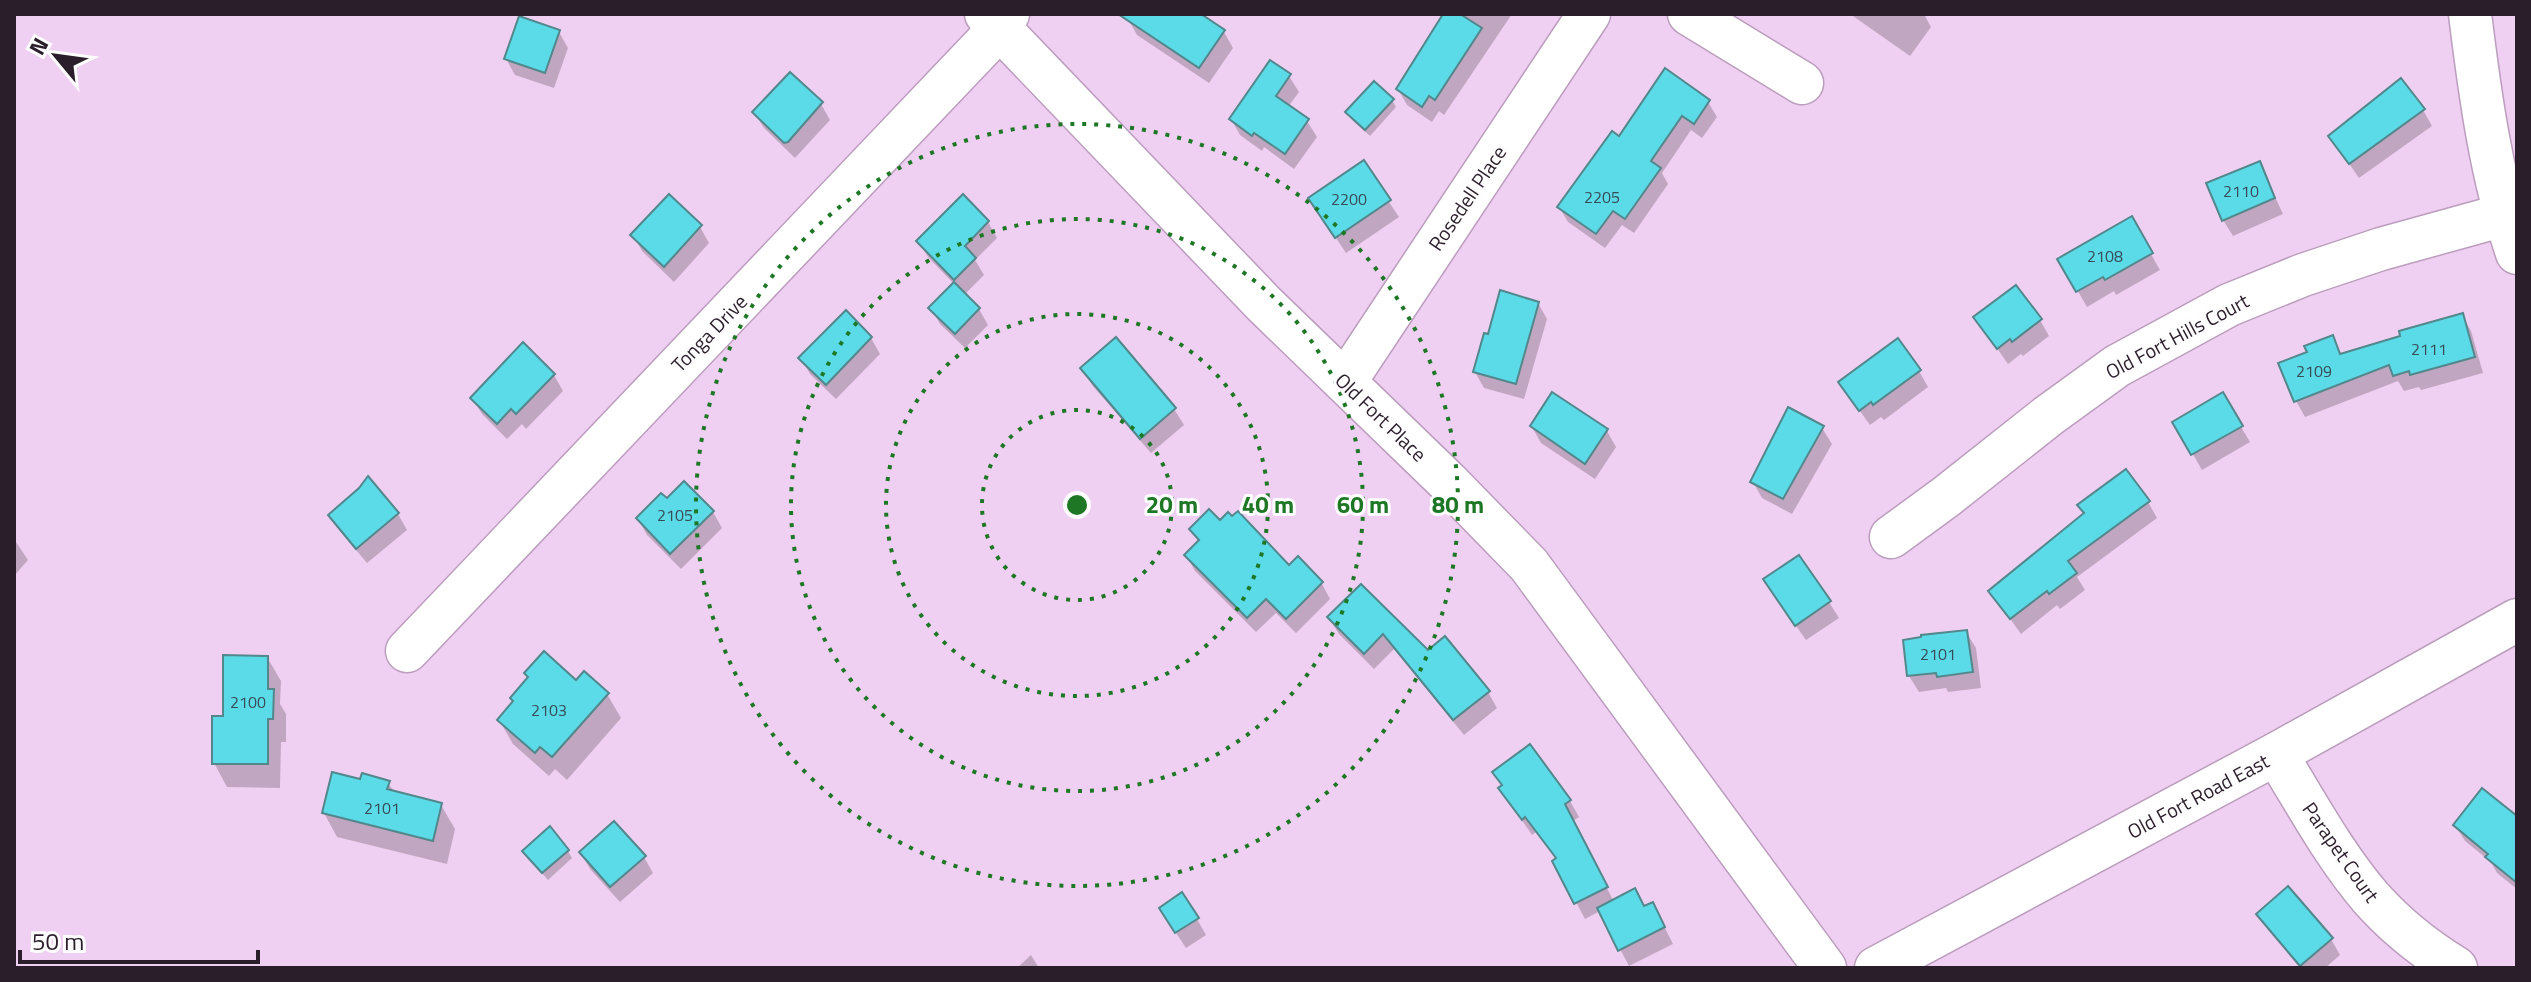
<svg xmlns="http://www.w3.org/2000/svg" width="2531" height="982" viewBox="0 0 2531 982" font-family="'Titillium Web',sans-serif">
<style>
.shadow{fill:#0003}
.building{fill:#5bdae7;stroke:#52878c;stroke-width:2}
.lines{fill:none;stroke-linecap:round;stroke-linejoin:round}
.minor-casing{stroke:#bb9dbd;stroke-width:45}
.minor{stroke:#fff;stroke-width:42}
.ring{fill:none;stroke:#1d7725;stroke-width:4;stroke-dasharray:4 8}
.labels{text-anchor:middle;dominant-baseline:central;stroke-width:6;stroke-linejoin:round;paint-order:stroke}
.number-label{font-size:16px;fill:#364d59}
.street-label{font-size:20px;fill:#2a1e2a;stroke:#fdfdfd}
.centre{fill:#1d7725;stroke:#fdfdfd;stroke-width:4}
.ring-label{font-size:24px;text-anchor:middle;font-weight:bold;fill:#1d7725;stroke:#fdfdfd;stroke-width:6;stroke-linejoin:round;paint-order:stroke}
</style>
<rect width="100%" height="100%" fill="#f0d0f2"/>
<g class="shadow">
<path d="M1132,14h65l27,18 9,16 -24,35 -72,-48 -9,-16z"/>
<path d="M1445,14h67l-68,101 -5,-4 -7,11 -25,-17 -9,-16z"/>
<path d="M1850,14h74l7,13 -21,29z"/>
<path d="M559,32l9,16 -14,40 -39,-13 -9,-16z"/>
<path d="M1289,76l10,16 -11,15 19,14 10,16 -23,32 -30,-22 -2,4 -22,-16 -9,-16z"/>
<path d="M1392,100l4,7 -26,29 -18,-16 -4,-8z"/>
<path d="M1708,102l9,15 -15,21 -11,-8 -29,43 6,11 -34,49 -12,-8 -17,23 -37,-26 -9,-15 60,-68z"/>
<path d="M821,104l9,16 -35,38 -31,-30 -10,-16z"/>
<path d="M2423,110l9,16 -73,52 -29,-42z"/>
<path d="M1363,163l36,54 -53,36 -26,-39z"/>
<path d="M2259,163l24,51 -50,22 -10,-16z"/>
<path d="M2131,219l29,51 -44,25 -2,-4 -27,16 -27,-47z"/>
<path d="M988,222l9,16 -22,22 9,15 -20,20 15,14 9,16 -23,23 -25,-24 -9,-16 23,-24 -26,-27 -10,-16z"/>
<path d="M700,227l9,16 -35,39 -32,-31 -9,-16z"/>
<path d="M1538,303l9,16 -23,80 -40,-11 -9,-16z"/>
<path d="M2462,315l9,16 12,42 -62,17 -2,-3 -15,4 -6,-10 -93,36 -9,-16 -15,-37 28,-11 23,-16 10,18 61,-17z"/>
<path d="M1976,318l64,2 9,16 -26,20 -2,-2 -13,10z"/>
<path d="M871,338l9,16 -44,45 -26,-25 -9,-16z"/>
<path d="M1083,369l91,40 10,16 -33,28 -59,-68z"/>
<path d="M1919,371l9,16 -44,33 -3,-3 -11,8 -30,-42z"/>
<path d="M554,375l9,16 -37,38 -4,-5 -15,15 -25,-25 -10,-16z"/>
<path d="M1553,395l54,36 9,16 -21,32 -54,-36 -9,-16z"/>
<path d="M2222,395l28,47 -48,28 -27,-47z"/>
<path d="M1822,428l10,16 -40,70 -30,-16 -9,-16z"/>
<path d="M667,501l46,11 9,16 -41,41 -34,-34 -9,-16z"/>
<path d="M2148,502l9,16 -80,59 8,13 -25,19 -3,-4 -36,29 -30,-42z"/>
<path d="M398,514l9,16 -40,33 -27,-32 -10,-16z"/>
<path d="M1220,523l69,45 9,-9 24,25 8,15 -34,34 -20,-20 -20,19 -61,-61 -9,-16 13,-12 -8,-14z"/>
<path d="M14,539l14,21 -14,16z"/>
<path d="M1361,587l67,66 60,39 9,16 -33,27 -70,-86 -20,20 -35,-35 -10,-16z"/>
<path d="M1775,596l54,6 10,16 -33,22z"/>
<path d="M1966,632l10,16 5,40 -33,4 -2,-4 -27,4 -10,-16z"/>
<path d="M267,657l14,24 -1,23 6,10v28h-5l-1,46 -53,-1 -13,-24z"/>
<path d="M577,682l30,12 14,24 -54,62 -12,-11 -6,7 -36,-32 -14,-24z"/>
<path d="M388,783l7,10 46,12 14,24 -8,35 -110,-27 -13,-24z"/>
<path d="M1500,788l70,13 9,16 -6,4 41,81 30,6 17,12 12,24 -44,22 -29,-55 -15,8 -30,-57 2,-2 -21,-28 -4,3z"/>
<path d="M2517,820v69l-20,-16 -6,-11 -26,-21 -10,-16z"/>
<path d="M568,851l4,7 -24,22 -19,-22z"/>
<path d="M581,853l63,4 9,16 -33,29 -30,-33z"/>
<path d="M2259,914l72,25 9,16 -15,13h-25l-32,-38z"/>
<path d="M1197,919l9,16 -20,13 -16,-24z"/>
<path d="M1031,955l8,13h-22z"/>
</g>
<g class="building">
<path d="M1118,14h83l24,16 -26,38z"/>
<path d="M1443,14h17l22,14 -47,72 -6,-4 -7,11 -26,-18z"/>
<path d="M519,16l41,14 -15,43 -41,-14z"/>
<path d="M1270,60l21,14 -15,22 33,23 -24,35 -31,-21 -2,3 -23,-17z"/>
<path d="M1665,68l45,32 -16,24 -12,-8 -31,45 10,7 -36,51 -12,-8 -17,23 -39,-27 55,-76 7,5z"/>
<path d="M790,72l33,30 -35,40 -4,1 -32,-31z"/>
<path d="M2401,78l24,31 -76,55 -21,-28z"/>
<path d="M1374,81l20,18 -29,31 -20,-18z"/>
<path d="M1364,160l27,40 -56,38 -27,-40z"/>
<path d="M2260,161l15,37 -53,23 -16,-38z"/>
<path d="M669,194l33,31 -38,42 -34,-32z"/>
<path d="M963,194l26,27 -24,25 11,12 -22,22 -38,-39z"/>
<path d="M2132,216l21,37 -48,27 -2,-3 -27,15 -19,-33z"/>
<path d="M954,282l26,26 -25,26 -27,-26z"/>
<path d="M2016,285l26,34 -30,23 -2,-3 -13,10 -24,-32z"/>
<path d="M1500,290l39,12 -23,82 -43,-12 11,-39 4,1z"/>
<path d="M846,310l26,27 -46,48 -28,-27z"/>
<path d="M2463,313l12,44 -65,18 -1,-4 -16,5 -4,-11 -95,37 -16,-39 29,-11 -3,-6 29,-11 7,19 60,-18 -1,-5z"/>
<path d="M1116,337l60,71 -36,31 -60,-71z"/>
<path d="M1898,338l23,32 -48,35 -2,-3 -12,9 -21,-29z"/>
<path d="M523,342l32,32 -39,40 -5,-5 -14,15 -27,-26z"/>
<path d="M1552,392l56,37 -23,35 -55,-38z"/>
<path d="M2223,392l20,34 -52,29 -19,-33z"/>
<path d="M1788,407l36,19 -41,73 -33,-17z"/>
<path d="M2126,469l24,32 -82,60 9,12 -28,21 -2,-3 -37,28 -22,-28 96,-78 -7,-8z"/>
<path d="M368,476l31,37 -43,36 -28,-34 31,-27z"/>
<path d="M684,481l30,30 -44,43 -34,-36 25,-25 6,5z"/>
<path d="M1209,509l11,11 8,-8 4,4 6,-5 51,54 9,-9 25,26 -37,37 -20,-20 -19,19 -63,-63 15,-15 -10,-11z"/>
<path d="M1799,555l32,46 -36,25 -32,-47z"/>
<path d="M1361,584l67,66 17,-14 45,55 -37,29 -70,-86 -19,20 -37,-37z"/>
<path d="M1967,630l6,42 -36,5 -1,-4 -29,3 -4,-36 18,-3v-2z"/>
<path d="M544,651l32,29 8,-9 25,22 -57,64 -12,-10 -5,6 -38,-33 16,-19 -3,-3 18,-21 -4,-4z"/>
<path d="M223,655l45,1v33h6l-1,30h-5v45h-56v-48h11z"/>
<path d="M1530,744l41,56 -6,4 43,83 -34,17 -22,-43 4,-3 -31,-41 -3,3 -24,-32 4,-3 -10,-13z"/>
<path d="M332,772l28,7 2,-6 28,8 -3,8 55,14 -9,38 -111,-28z"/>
<path d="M2482,788l35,28v67l-32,-26 3,-3 -35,-29z"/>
<path d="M614,821l32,35 -36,31 -31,-35z"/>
<path d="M550,826l19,24 -27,23 -20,-22z"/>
<path d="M2288,886l45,52 -33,28 -44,-52z"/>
<path d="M1635,888l9,18 9,-4 12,25 -47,24 -21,-43z"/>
<path d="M1182,892l17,26 -24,15 -16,-25z"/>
</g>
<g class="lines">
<g class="minor-casing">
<g id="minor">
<path d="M986,14l278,290 184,178 81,83 296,403"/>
<path d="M1689,14l113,69"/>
<path d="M2470,14c10,81 21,162 47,239"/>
<path d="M1345,382l244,-368"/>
<path d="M1891,537l56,-41 101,-80 69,-50 112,-61 74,-30 78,-26 123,-34"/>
<path d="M407,651l593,-623 8,-14"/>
<path d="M2276,754c30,48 58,101 95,144 24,27 54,51 85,70"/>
<path d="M1876,968l400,-214 241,-134"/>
</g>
</g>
<use href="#minor" class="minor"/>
</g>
<g class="ring">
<circle cx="1077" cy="505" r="95"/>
<circle cx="1077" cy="505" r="191"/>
<circle cx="1077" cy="505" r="286"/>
<circle cx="1077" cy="505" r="381"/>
</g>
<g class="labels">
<g class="number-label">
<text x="2241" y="191">2110</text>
<text x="1602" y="197">2205</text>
<text x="1349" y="199">2200</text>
<text x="2105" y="256">2108</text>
<text x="2429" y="349">2111</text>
<text x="2314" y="371">2109</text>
<text x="675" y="515">2105</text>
<text x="1938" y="654">2101</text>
<text x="248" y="702">2100</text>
<text x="549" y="710">2103</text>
<text x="382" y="808">2101</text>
</g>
<g class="street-label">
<text transform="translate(1467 198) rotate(-56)">Rosedell Place</text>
<text transform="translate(709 333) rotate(-46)">Tonga Drive</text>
<text transform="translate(2177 336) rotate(-28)">Old Fort Hills Court</text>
<text transform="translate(1381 417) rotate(44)">Old Fort Place</text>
<text transform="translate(2198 796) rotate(-28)">Old Fort Road East</text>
<text transform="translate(2341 852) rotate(55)">Parapet Court</text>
</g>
</g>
<circle cx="1077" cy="505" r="12" class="centre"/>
<g class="ring-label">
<text x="1172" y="513">20 m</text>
<text x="1268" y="513">40 m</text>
<text x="1363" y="513">60 m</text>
<text x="1458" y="513">80 m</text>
</g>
<rect width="2531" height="982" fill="none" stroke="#2a1e2a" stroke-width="32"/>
<g transform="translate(56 56) rotate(299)" stroke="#fdfdfd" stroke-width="6" paint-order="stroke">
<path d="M0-6L14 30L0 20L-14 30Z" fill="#2a1e2a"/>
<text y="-12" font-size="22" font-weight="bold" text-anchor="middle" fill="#2a1e2a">N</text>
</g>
<path d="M20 950v12h238v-12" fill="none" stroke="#2a1e2a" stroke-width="4"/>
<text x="32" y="950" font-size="24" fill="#2a1e2a" stroke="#fdfdfd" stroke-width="6" paint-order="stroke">50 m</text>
</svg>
